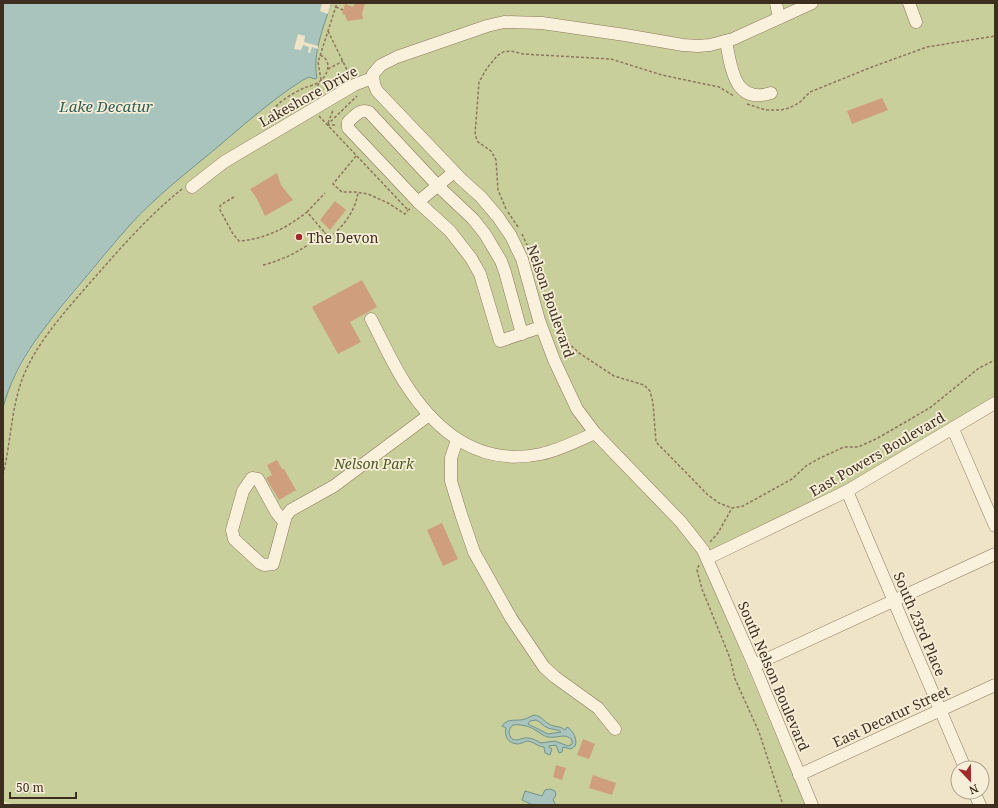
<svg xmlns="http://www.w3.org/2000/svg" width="998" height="808" viewBox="0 0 998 808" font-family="'Noto Serif',serif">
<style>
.green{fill:#c9cf9b}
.water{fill:#a9c4bc;stroke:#6f938a;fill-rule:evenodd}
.pier{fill:#f0e4c8}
.building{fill:#cf9f7d}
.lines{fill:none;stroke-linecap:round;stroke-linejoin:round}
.minor-casing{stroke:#8d765c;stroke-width:13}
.path{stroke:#8d765c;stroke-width:1.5;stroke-dasharray:3 2;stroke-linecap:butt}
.minor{stroke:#faf1dc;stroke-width:12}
.poi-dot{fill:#9e2a2b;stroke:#f7eed8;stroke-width:1.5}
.labels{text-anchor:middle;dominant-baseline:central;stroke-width:3.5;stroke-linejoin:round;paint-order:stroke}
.street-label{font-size:14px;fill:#3d2e20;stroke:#f7eed8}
.poi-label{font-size:14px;fill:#3d2e20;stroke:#f7eed8;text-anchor:start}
.park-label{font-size:14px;font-style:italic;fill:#4d5a26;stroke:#f7eed8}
.water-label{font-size:15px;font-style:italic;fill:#2f5d5a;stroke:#f7eed8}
</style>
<rect width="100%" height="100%" fill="#f0e4c8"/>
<path class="green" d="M331,3h664v395l-149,89 -145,71 105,247h-793l-10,-4v-393l3,-13 7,-15 14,-25 15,-24 88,-106 25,-25 108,-92 40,-28 6,-3 6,2 2,-1c-5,-25 7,-51 14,-75z"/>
<g class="water">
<path d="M3,3h328c-7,24 -19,50 -14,75l-2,1 -6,-2 -6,3c-30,19 -56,42 -83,65 -31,26 -64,51 -91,81 -16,18 -32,38 -48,57 -31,37 -66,77 -78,125z"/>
<path d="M534,715c8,1 9,6 15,9 6,4 10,1 16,6l2,-3c6,3 11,13 8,19l-4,3 -8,-2 -1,5 -3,1 -3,-8 -7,1v1l3,2 -2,6 -5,-2 -1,-6c-6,0 -11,-6 -17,-6 -3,1 -7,3 -10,3 -9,-1 -13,-8 -11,-16l-4,-2c6,-9 14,-4 23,-7 3,-1 6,-3 9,-4zM536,720c5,2 7,6 12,8 5,2 10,1 13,4l-13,2 -20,-10 2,-3zM513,725c6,-1 17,1 22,5 4,2 8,6 13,7 9,2 17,-5 24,3v4l-4,2 -13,-5 -14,2c-4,-2 -8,-5 -13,-5 -6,-1 -10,4 -16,1 -4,-5 -4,-10 1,-14z"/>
<path d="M550,789l5,2 1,4 -3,5 3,5h-23l-11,-5 3,-9 17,5 3,-6z"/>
</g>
<g class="pier">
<path d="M322,3h9l-3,11 -8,-3z"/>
<path d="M298,34l7,2 -1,6 14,4v3l-6,-2 -2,6h-2l1,-6 -6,-2 -2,5 -7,-1z"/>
</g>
<g class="building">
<path d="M355,3h10l-3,11 1,5 -16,2 -2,-6 -3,-1 3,-10 8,3z"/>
<path d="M882,98l6,12 -36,14 -5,-13z"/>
<path d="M277,173l4,12 12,15 -28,16 -8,-17 -7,-10z"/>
<path d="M335,201l11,9 -16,20 -10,-10z"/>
<path d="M362,280l15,27 -27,15 11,20 -23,12 -26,-47z"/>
<path d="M277,460l5,9h2l12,21 -17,10 -13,-22 6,-3 -5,-10z"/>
<path d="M442,523l16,36 -15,7 -16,-36z"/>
<path d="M583,739l12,5 -6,15 -12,-4z"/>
<path d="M556,765l10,3 -4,12 -9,-3z"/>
<path d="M593,775l23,8 -4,12 -23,-7z"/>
</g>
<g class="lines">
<g class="minor-casing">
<g id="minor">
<path d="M776,3l3,15"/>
<path d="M812,3l-79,36 -23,6 -12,1 -15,-1 -58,-10 -83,-12 -38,-1 -17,4 -90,31 -16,8 -8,9 1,10 3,7 84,88 20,18 17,20 13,19 11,23 17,61 15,40 23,49 18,24 86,89 22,28 51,115 58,140"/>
<path d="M909,3l7,19"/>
<path d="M726,41c5,26 8,64 45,52"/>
<path d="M192,187l32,-25 130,-77 18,-7"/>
<path d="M418,202l36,-30"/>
<path d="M371,319c11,21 21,44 34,64 31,49 75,84 136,71 19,-4 36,-13 54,-21"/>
<path d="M522,334l-17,-62 -4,-11 -16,-27 -12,-15 -35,-33 -69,-74c-9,-4 -14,4 -21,10v6l70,74 32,29 21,27 9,16 20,67 41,-14"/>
<path d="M953,429l42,97"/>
<path d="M457,440l-6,18v23l10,33 13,38 37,66 33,49 11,10 43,31 17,21"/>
<path d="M847,491l118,277"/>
<path d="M284,522l-8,-10 -18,-33 -6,-1 -9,13 -11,39 2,9 26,24 4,2 9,-1 13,-48 5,-6 43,-24 95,-71"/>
<path d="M708,558l139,-67 148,-88"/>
<path d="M754,665l241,-111"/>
<path d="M799,775l196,-90"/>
<path d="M974,792l6,13"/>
</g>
</g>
<g class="path">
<path d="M336,7l7,3"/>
<path d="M328,31l22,45"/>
<path d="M328,69l15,-8"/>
<path d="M321,80l-3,-18 19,-59"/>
<path d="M310,99l9,-16"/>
<path d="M747,104l19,6h15l8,-2 10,-5 11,-11 62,-25 55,-20 68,-11"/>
<path d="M319,116l89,94 2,-1"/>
<path d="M269,123l-2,-3c5,-15 24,-26 37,-32 5,-2 11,-3 15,-6 9,-6 14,-22 1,-27"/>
<path d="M328,123l5,-13"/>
<path d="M327,125l30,-29"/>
<path d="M327,125h10"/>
<path d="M356,156l-23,28 9,8h13l13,2 20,9 17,11 3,-4"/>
<path d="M234,197l-12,7 -2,2v4l13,24 6,7c26,-2 48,-13 68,-29l19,22 5,2c14,-11 25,-27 27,-44"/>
<path d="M506,209l-8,-19 -2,-30 -5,-9 -13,-9 -3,-7 4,-53 8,-14 10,-12 6,-4 8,-1 12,3 88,5 51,16 57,12 15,9"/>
<path d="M307,212l18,-19"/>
<path d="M508,212l10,15"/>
<path d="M522,234l6,13"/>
<path d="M263,265c24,-6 43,-17 62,-33"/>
<path d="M543,294l8,23 10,19 18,17 35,23 30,9 6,6 3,12 3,39 51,52 12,9 13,5 11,-2 49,-27 14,-13 14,-8 24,-11h14l18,-8 33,-19 22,-13 48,-39 16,-8"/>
<path d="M3,475c8,-33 8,-67 20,-98 14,-35 41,-64 65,-92 30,-34 59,-68 94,-96"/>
<path d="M710,542l8,-9 14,-25"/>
<path d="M699,565l-2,5 5,19 28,69 5,21 24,53 24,73"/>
</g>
<use href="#minor" class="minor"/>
</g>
<circle class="poi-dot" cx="299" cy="237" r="4"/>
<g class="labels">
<g class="street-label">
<text transform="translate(308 96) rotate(-29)">Lakeshore Drive</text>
<text transform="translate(551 301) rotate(71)">Nelson Boulevard</text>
<text transform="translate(877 454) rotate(-30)">East Powers Boulevard</text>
<text transform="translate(920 624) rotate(67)">South 23rd Place</text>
<text transform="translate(774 676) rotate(67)">South Nelson Boulevard</text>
<text transform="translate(891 716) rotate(-25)">East Decatur Street</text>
</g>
<g class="poi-label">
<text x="307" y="237">The Devon</text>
</g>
<g class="park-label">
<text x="374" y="463">Nelson Park</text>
</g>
<g class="water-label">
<text x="106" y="106">Lake Decatur</text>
</g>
</g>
<rect width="998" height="808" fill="none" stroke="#3d2e20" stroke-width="8"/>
<g transform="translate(970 780) rotate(158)"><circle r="19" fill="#f7eed8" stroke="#ada18e"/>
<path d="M0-3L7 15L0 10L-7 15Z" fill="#9e2a2b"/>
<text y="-6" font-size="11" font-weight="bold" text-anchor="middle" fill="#3d2e20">N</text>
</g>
<path d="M10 792v6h66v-6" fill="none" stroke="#3d2e20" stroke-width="2"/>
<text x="16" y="792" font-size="12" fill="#3d2e20" stroke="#f7eed8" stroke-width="3" paint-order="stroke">50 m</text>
</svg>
